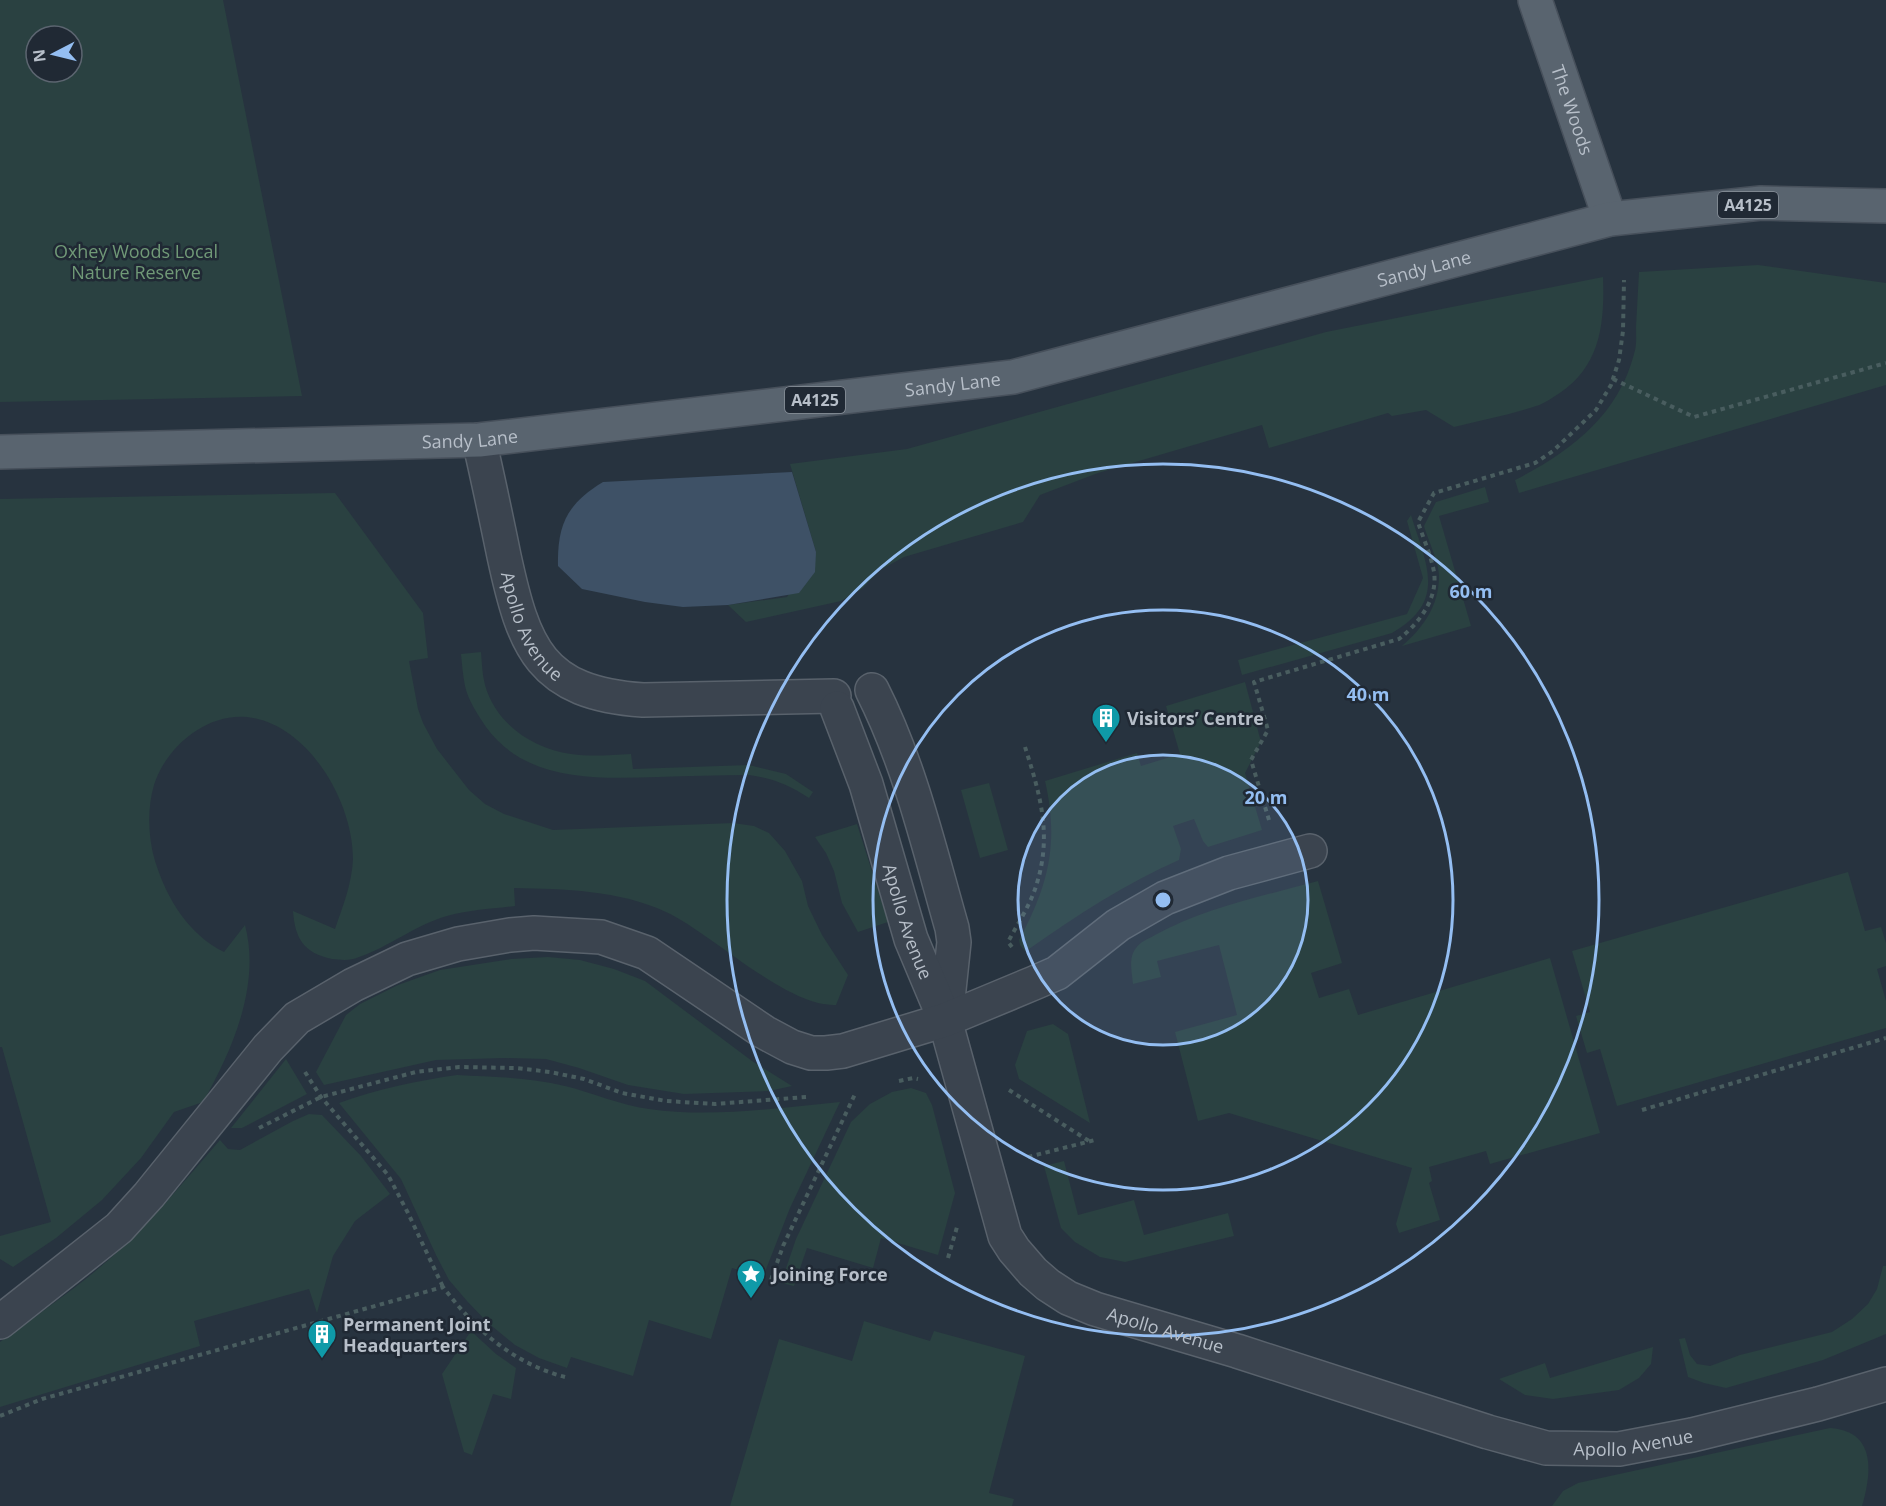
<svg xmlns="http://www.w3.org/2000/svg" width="1886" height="1506" viewBox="0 0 1886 1506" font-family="'Open Sans',sans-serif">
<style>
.green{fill:#2a4141;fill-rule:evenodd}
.water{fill:#3e5166}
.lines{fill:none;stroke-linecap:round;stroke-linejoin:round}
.minor-casing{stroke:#59626c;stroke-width:36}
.major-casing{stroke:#47505b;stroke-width:36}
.path{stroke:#495d5f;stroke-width:4;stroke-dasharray:4.5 4.5;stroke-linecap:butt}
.minor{stroke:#3b444f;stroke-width:33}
.major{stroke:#59646f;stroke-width:33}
.ring{fill:none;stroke:#94bef2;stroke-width:3}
.labels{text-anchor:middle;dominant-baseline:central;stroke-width:5;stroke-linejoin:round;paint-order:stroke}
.shield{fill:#202934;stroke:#8a929c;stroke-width:1.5}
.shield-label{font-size:16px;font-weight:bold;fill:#b7bfc9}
.street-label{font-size:18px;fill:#b7bfc9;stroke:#202934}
.park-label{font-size:18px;fill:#709977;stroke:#202934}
.poi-label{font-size:18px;font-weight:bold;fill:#b7bfc9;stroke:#202934;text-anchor:start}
.centre{fill:#94bef2;stroke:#202934;stroke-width:3}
.ring-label{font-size:18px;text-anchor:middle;font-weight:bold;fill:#94bef2;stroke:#202934;stroke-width:5;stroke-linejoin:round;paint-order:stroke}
</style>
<rect width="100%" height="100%" fill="#27333f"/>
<g class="green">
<path d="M0,0h223l79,396 -302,6zM36,36h36v36h-36z"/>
<path d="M1758,265l128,18v102l-367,108 -4,-13c55,-28 103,-64 119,-126 3,-8 2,-18 2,-27 1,-18 2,-37 3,-55z"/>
<path d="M1603,277c2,51 -4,94 -51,121 -5,3 -11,7 -16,8 -27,9 -55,14 -82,21l-28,-17 -34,6 -4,-3 -119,35 -7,-23 -164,48 -58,22 -17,27 -119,35 -24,13 -17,18 -22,13 -95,21 -18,-17 59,-8 29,-45 -26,-88 117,-15 419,-117z"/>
<path d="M1485,487l4,15 -50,14 32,110 -69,20c21,-18 37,-40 37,-70 0,-14 -11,-36 -15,-50l12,-24z"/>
<path d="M335,493l88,120 5,45 -19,3 9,48 5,14 14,26 32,41 16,14 19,10 49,16 180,-7 21,3 15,7 16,18 17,30 6,25 14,29 26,40 -12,30c-50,2 -123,-71 -170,-93 -47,-22 -102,-23 -152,-24l1,18c-23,3 -47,4 -68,10 -32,9 -58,31 -88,41 -9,4 -17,3 -27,2 -28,-6 -37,-20 -39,-48l42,18c8,-23 17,-46 18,-70 0,-58 -45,-135 -106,-142 -41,-4 -81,30 -93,68 -7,24 -6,52 1,76 12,38 33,73 69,91l21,-27c16,60 -13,126 -42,177l-29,10 -33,46 -39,42 -46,38 -43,29 -13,-8v-23l51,-14 -49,-175h-2v-548z"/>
<path d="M1411,515c15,49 37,86 -19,118l-150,42 -4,-15 169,-46 16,-36 -16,-57z"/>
<path d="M481,652c1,11 1,22 4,33 11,39 47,63 86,69 20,3 40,1 60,0l2,15 116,-4 37,9 27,18 -4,6c-20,-13 -37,-20 -60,-23 -30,0 -61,1 -91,2 -62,2 -132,5 -172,-50 -8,-12 -18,-27 -21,-41 -2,-10 -3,-21 -4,-32z"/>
<path d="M1245,682l16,60 -16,31 17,57 -54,17 -5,-6 -9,-22 -21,7 8,23 -2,11c-54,24 -102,55 -150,89l-4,2 -5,-6 -1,-5c30,-55 40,-98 26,-159l92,-28 4,13 39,-12 -14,-48z"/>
<path d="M989,783l19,67 -28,8 -19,-68z"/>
<path d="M857,824l31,98 -30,10 -16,-29 -8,-32 -8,-18 -11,-16z"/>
<path d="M1848,872l17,59 16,-4 5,16v23l-9,3 9,32v27l-269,78 -17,-57 -13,4 -11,-37 14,-4 -18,-61z"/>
<path d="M1318,881l24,82 -31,10 8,25 30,-9 9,26 192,-57 50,175 -110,31 -4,-13 -57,16 3,14 -3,2 11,37 -41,13 -3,-9 16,-56 -183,-55 -31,8 -23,-89 62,-17 -18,-70 -62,16 4,16 -28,7c-1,-11 -5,-26 3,-36 4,-6 12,-9 19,-13 50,-27 108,-39 163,-54z"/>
<path d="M548,957l32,3 34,9 31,12 107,80 40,25 -23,5 -85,3 -56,-9 -49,-17 -33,-9 -42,-1 -68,2 -112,25 -8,-13 30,-57 14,-11 38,-19 42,-15 71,-11z"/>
<path d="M1053,1024l15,10 22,89 -71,-44 -4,-14 12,-34z"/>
<path d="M286,1059l21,35 -65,34h-11z"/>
<path d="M457,1075c36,2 73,2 108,11 28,7 55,19 84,23 63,9 128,-1 191,-7l-50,106 -27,69 -31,-9 -21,71 -62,-19 -16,56 -62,-19 -4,11 -28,-10 -24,-13 -28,-23 -20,-21 -18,-21 -13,-25 -35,-76 -62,-76c39,-14 77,-22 118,-28z"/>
<path d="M911,1088l15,5 6,12 23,88 -17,62 -57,-17 -8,30 -66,-20 -13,38 -13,-3 15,-44 55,-117 19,-18 22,-12z"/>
<path d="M309,1114l13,1 39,41 29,38 -35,27 -22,35 -16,57 -8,-24 -115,32 6,25 -200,61v-65c38,-28 79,-55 114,-87 39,-35 72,-76 106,-115l8,9 12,1 53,-29z"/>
<path d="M1064,1161l14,54 56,-15 10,35 84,-22 6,23 -109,26 -25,-5 -25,-15 -14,-14 -17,-62z"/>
<path d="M1883,1266h3v68l-63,26 -97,28 -22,-5 -16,-6 -9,-38 6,-1 5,17 7,9 13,2 30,-11 92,-23 20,-13 16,-15 9,-15z"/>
<path d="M864,1321l66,20 4,-10 91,25 -36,137 25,6 -2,7h-282l49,-167 73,22z"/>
<path d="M471,1331l25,23 20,14 -5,31 -18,-5 -21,61 -8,-3 -22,-78z"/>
<path d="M1653,1347l-2,17 -12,14 -20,12 -66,9 -28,-4 -26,-16 46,-16 5,15z"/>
<path d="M1830,1428c46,3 42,44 32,78h-310l11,-15 15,-8z"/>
</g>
<path class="water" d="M792,472l24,80 -1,20 -16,21 -71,12 -45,2 -38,-5 -63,-13 -24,-23c-1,-42 10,-63 45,-84z"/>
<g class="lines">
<g class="minor-casing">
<g id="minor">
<path id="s1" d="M479,440c9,38 17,77 25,116 20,92 36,137 139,144l191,-4"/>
<path d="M872,690c38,75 57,158 80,238l2,14 -8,76"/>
<path id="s2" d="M837,708l29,76 45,155 34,81 60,216 9,14 19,22 15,13 20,13 27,11 142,42 251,81 58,16 73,1 73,-14 126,-31 68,-20"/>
<path d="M0,1322l119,-94 30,-33 119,-147 29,-30 56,-33 54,-26 51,-15 52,-9 24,-2 67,4 46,16 117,79 28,15 19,6h15l17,-2 102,-31 89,-37 23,-10 61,-48 47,-27 64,-25 81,-22"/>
</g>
</g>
<g class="major-casing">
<g id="major">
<path id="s3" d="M1535,0l75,219"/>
<path id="s4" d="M0,452l479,-12 534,-63 597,-158 151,-16 125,3"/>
</g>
</g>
<g class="path">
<path d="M1613,379l81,38 192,-54"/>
<path d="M1269,820l-18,-60 17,-30 -14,-48 145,-43c20,-16 39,-40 35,-67 -3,-17 -11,-34 -16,-50l16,-29 101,-30 18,-12 43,-41 15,-25 8,-25 4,-29 1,-51"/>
<path d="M1012,947l-4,-5c10,-19 23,-38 29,-59 15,-49 3,-89 -12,-136"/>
<path d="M305,1072l16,25 67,78 20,38 35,74"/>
<path d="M899,1081l14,-3 5,1"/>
<path d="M1009,1090l80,51"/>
<path d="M1642,1110l244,-72"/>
<path d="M259,1128l62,-31 95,-25 43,-5 57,1 34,4 34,7 38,14 44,8 49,3 91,-7"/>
<path d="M1028,1157l67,-17"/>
<path d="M948,1258l9,-31"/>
<path d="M771,1280l12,-34 73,-154"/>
<path d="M0,1416l42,-17 401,-112c32,42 69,76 122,90"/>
</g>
<use href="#minor" class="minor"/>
<use href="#major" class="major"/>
</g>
<circle cx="1163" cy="900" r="145" fill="#94bef2" fill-opacity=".12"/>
<g class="ring">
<circle cx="1163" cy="900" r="145"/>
<circle cx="1163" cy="900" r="290"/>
<circle cx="1163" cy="900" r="436"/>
</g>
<defs>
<g id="building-pin" transform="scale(1.5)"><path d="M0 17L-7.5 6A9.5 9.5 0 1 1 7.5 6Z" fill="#0f9aa8" stroke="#202934"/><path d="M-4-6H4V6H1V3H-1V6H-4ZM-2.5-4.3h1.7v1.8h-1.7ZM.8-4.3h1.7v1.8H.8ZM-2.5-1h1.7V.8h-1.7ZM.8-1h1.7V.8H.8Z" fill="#fff"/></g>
<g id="sight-pin" transform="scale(1.5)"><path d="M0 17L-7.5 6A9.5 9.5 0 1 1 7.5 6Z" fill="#0f9aa8" stroke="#202934"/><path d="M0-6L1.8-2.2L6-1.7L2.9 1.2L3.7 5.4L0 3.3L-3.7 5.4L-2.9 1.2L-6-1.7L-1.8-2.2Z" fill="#fff"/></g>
</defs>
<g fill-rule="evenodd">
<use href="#building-pin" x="1106" y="718"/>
<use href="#sight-pin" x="751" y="1274"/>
<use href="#building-pin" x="322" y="1334"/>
</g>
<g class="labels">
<g class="shield">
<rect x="1718" y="192" width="60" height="26" rx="4.5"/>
<rect x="785" y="387" width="60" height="26" rx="4.5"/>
</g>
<g class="shield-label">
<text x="1748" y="205">A4125</text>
<text x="815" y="400">A4125</text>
</g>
<g class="street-label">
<text stroke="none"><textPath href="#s3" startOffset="116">The Woods</textPath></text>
<text stroke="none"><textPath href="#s4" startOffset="1442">Sandy Lane</textPath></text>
<text stroke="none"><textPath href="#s4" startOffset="956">Sandy Lane</textPath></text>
<text stroke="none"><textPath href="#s4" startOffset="470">Sandy Lane</textPath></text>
<text stroke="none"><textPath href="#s1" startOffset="195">Apollo Avenue</textPath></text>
<text stroke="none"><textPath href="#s2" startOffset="225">Apollo Avenue</textPath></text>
<text stroke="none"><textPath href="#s2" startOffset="747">Apollo Avenue</textPath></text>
<text stroke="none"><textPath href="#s2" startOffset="1233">Apollo Avenue</textPath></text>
</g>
<g class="park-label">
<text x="136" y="251">Oxhey Woods Local<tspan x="136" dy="21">Nature Reserve</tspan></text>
</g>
<g class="poi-label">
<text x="1127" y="718">Visitors’ Centre</text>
<text x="772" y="1274">Joining Force</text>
<text x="343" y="1324">Permanent Joint<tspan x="343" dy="21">Headquarters</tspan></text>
</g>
</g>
<circle cx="1163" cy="900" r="9" class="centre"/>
<g class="ring-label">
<text x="1471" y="598">60 m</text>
<text x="1368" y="701">40 m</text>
<text x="1266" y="804">20 m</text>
</g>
<g transform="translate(54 54) rotate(263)"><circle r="28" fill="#202934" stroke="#5c6570" stroke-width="1.5"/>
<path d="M0-4.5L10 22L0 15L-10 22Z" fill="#94bef2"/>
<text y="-9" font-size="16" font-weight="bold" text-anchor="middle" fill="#b7bfc9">N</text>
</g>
</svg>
